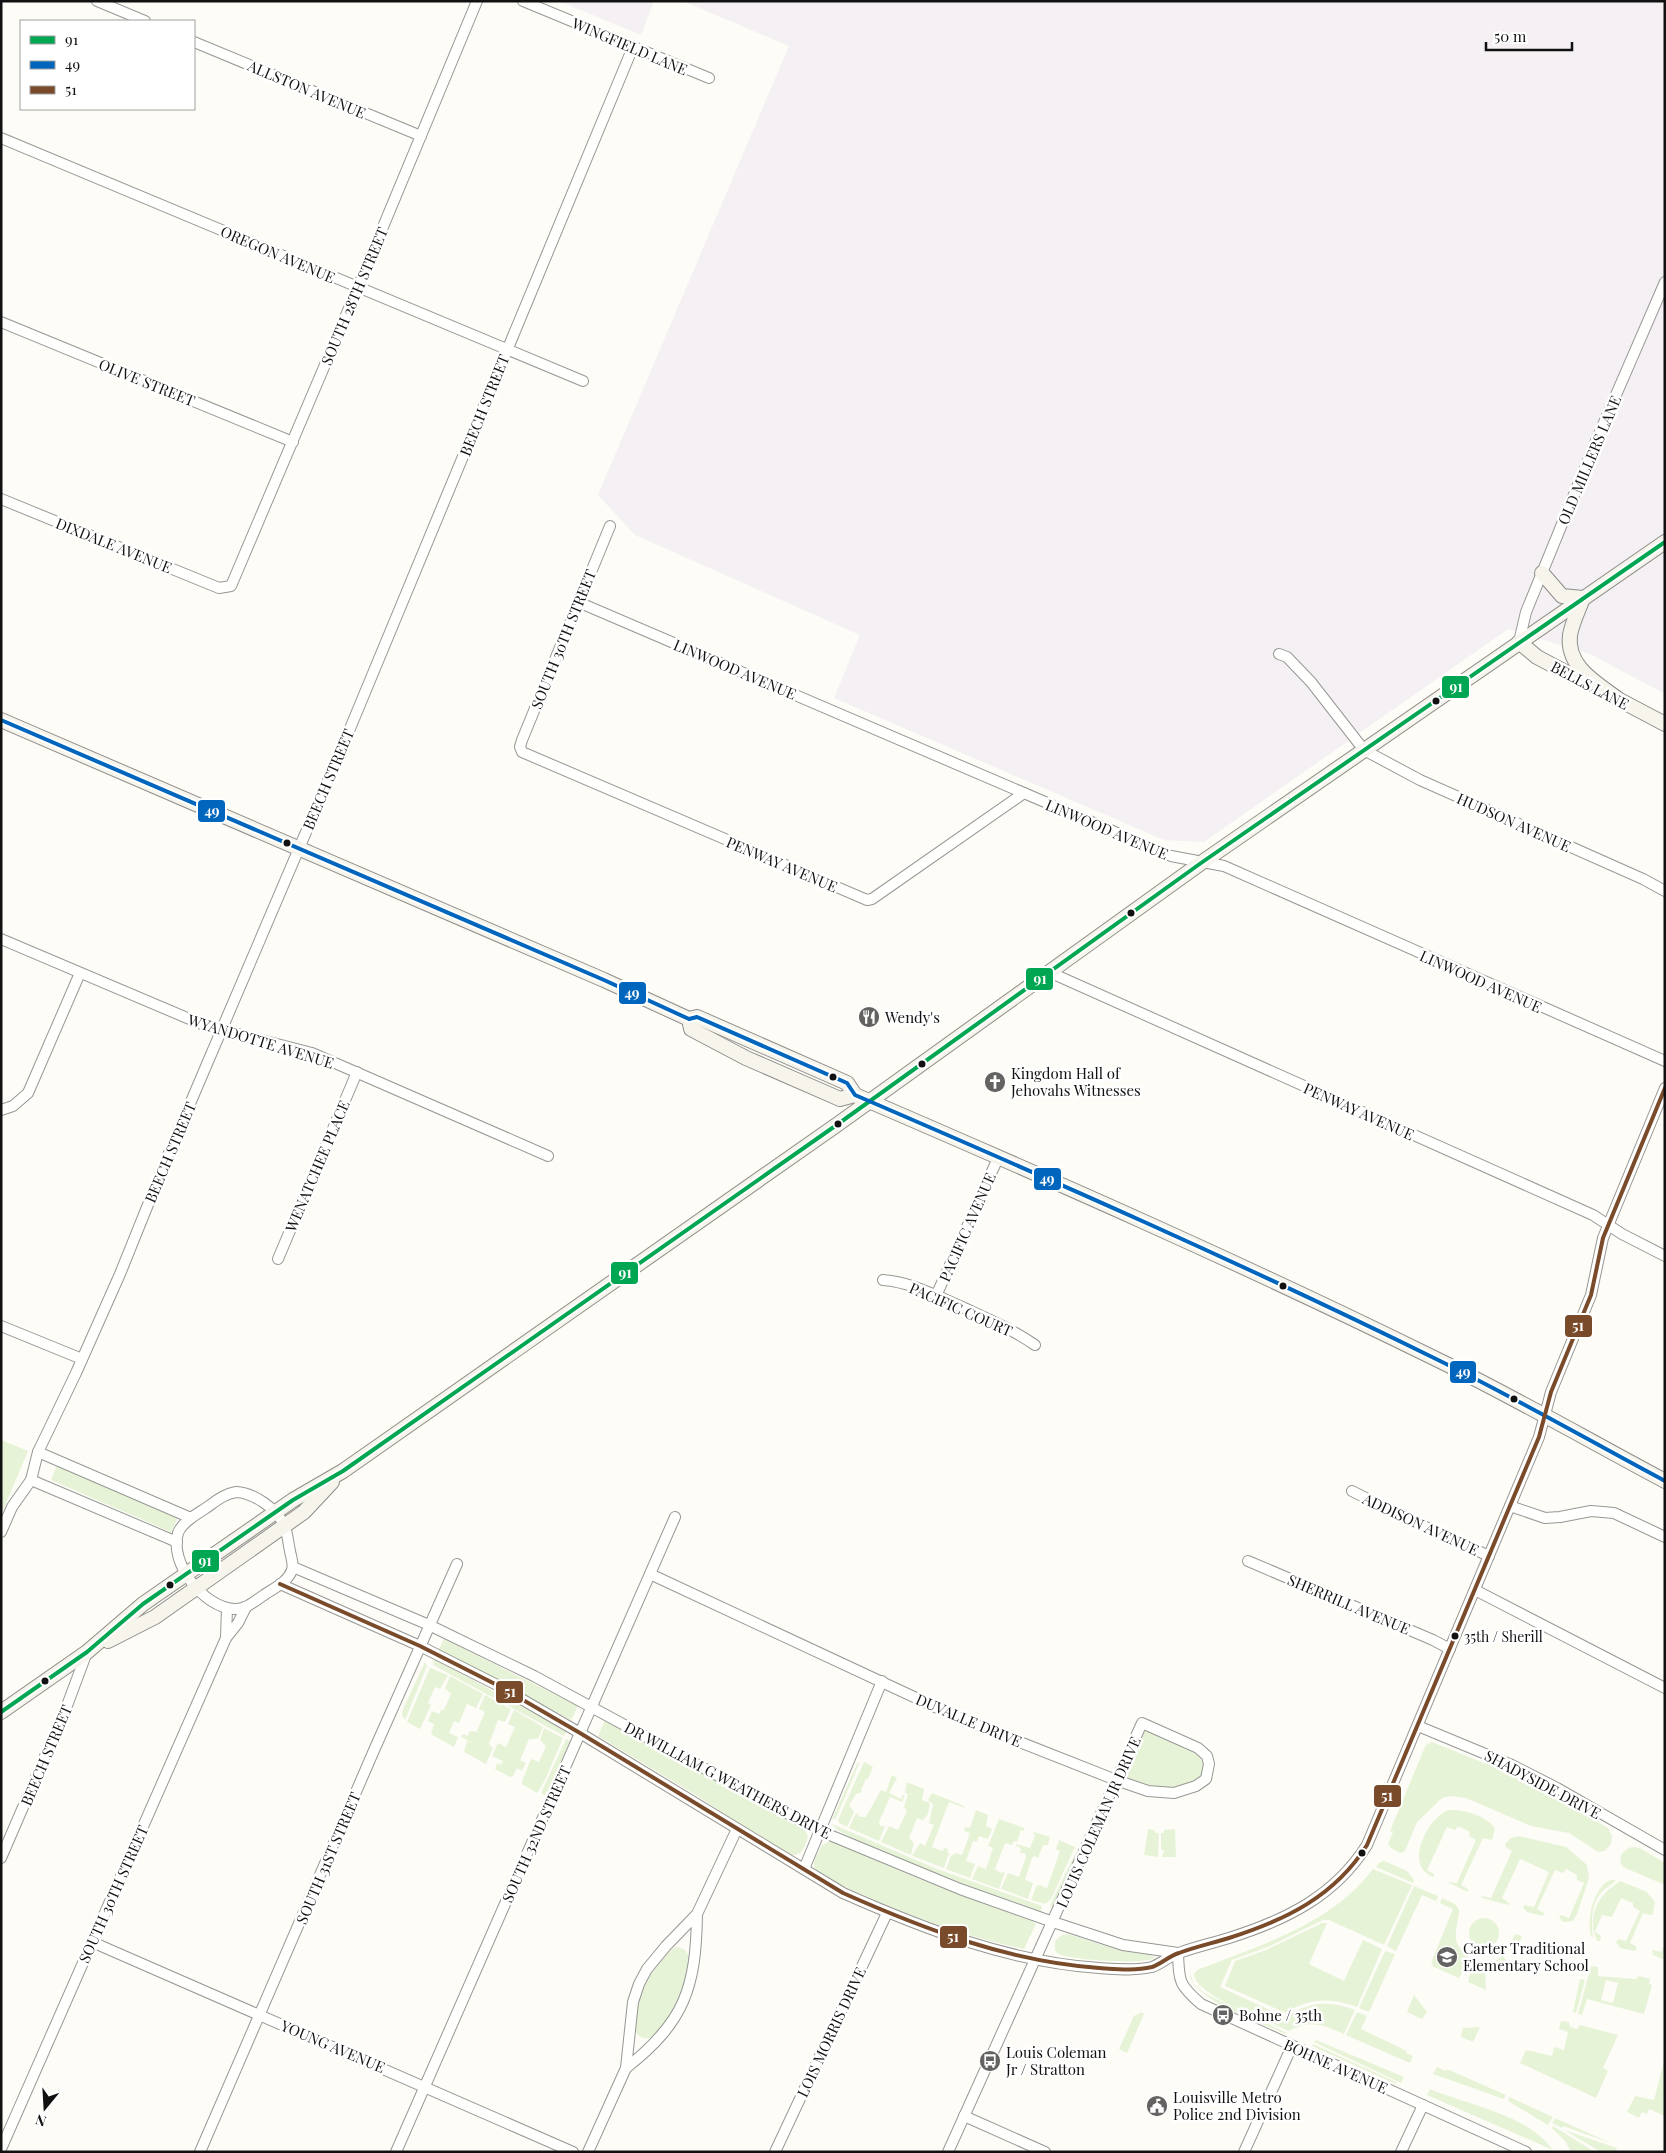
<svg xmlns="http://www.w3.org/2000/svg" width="1666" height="2153" viewBox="0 0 1666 2153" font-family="'Playfair Display',serif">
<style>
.industrial{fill:#f5f0f3}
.green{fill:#e7f3d7;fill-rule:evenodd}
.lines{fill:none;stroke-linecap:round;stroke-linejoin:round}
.street-casing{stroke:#979795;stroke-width:12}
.secondary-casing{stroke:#8e8d8b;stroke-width:16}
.street{stroke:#fffffe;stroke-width:10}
.secondary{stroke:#f6f4eb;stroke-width:14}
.bus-1-casing{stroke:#fff;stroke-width:8}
.bus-2-casing{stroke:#fff;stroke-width:8}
.bus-3-casing{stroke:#fff;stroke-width:8}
.bus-1{stroke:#00a651;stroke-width:4}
.bus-2{stroke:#0065bd;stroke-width:4}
.bus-3{stroke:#7a4b2a;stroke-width:4}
.bus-dot{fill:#111;stroke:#fff;stroke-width:2}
.labels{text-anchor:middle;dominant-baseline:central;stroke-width:5;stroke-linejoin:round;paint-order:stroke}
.bus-label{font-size:14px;fill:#111;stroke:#fff;text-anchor:start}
.street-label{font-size:15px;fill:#111;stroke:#fff}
.poi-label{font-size:15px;fill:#111;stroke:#fff;text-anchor:start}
.line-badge{stroke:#fff;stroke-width:2}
.badge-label{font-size:14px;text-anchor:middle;font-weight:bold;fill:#fff}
</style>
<rect width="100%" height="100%" fill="#fdfcf7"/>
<g class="industrial">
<path d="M559,1h95l-13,34z"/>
<path d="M683,1h982v693l-75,-40 -82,-25 -304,213 -40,-2 -330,-142 26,-63 -225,-100 -37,-40 191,-449z"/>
</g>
<g class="green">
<path d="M1,1440l27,11 -27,64z"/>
<path d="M58,1463l121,53 -8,16 -120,-52z"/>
<path d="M444,1639l134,67 -7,14 -132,-71z"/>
<path d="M434,1659l133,72 -3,5 -131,-71z"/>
<path d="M425,1662l2,4 -22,54 -3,-5 1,-6z"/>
<path d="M430,1668l18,7 -8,14 -5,-2 -7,16 3,2 -11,24 -13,-7z"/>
<path d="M450,1676l33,18 -7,14 -9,-4 -8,19 -5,-2 -5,12 9,4 -4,10 -23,-13 3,-10 -6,-3 4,-10 7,3 2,-4h3l7,-16 -6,-6z"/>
<path d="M485,1695l26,14 -6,13 -7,-2 -9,24 4,4 -7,16 -22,-12 3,-11 8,3 -14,-7 2,-3 5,2 2,-5 9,1 -2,-1 8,-19 -6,-3z"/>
<path d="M514,1710l29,17 -5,12h-9l-9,21 6,3 -4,8 -5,-3 -4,8 -3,1 -15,-8 2,-6 4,2 2,-4 -11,-5 6,-13 8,4 9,-20 -7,-3z"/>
<path d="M605,1720l199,108 4,9c-5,15 -9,23 -25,15l-89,-58 -96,-58z"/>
<path d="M544,1728l19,10 -18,42 -8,13 -15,-9v-3l9,-22 8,3 7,-16 -6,-6z"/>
<path d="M1146,1731l54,25 4,9 -3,11c-24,18 -49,11 -75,2l-2,-4 19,-41z"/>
<path d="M566,1739l4,2 -24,55 -5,-3z"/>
<path d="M1432,1742l94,38 29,15 53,33 4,8 -1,8 -6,7 -7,1 -29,-19 -38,-7 -65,-28 -16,-2 -8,2 -25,24 -12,29 -5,2 -9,-5 -3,-4 5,-12 -3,-1 34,-82 2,-4z"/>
<path d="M860,1762l-24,56 -4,2 25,-56z"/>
<path d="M864,1762l9,5 -5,12h-2l-5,11 1,2 -6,2 -7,11 5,7 -7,15 -8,-4 -1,-3z"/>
<path d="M892,1775l5,3 -8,15 12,6 2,-4h2l-3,7 -12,-5 -11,25 1,4h5l-6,15 -30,-13 7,-15 4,4h6l15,-27 5,2z"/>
<path d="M907,1782l17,7 -2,11 8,3 -2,11 -5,6 -6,-2 -8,20 5,5 -3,12 -30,-13 8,-16 9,4 9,-19 -3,-4 4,-13 -3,-1z"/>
<path d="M932,1793l32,13 1,2 -16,-6 -17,45 11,4 1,-3 4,1 -1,3 2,1 -5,15 -32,-12 8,-13 5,3 9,-21 -5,-2 4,-19 -5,-4z"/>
<path d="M976,1810l12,5 -2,11 6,3 -4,10 -9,-3 -2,6 -4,-1 -7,20 9,3 -5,14 -24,-9 5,-13 5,-3 6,2 8,-22 -6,-2 1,-4 5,1z"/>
<path d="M1449,1810c14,-1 39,6 46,19l-3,11 -9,-2 -22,47 7,4v3l-21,-10 10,1 19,-43 -7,-4 1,-4 -12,-6 -3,4 -8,-3 -20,43 7,4v3c-31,-10 -7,-60 15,-67z"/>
<path d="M999,1819l25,9v3l-3,-1 -4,12 -3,-1 -2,4 -7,-2 -10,26 5,4 5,-1 -6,17 -27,-10 6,-13 8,3 7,-21 -5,-2z"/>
<path d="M832,1824l105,45 105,37 -1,6c-29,-11 -200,-69 -209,-88z"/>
<path d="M1148,1829l6,1 2,3h3l-1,24 -14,-2z"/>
<path d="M1175,1829l1,28h-14l2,-7h-3v-17h3v-3z"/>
<path d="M1034,1832l16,5 -2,8h-5l-5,13 -4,-2 -2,2 -7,22 8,3 -5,16 -27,-10 7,-16 11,4 7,-20 -1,-4h-5l1,-5 -5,-2v-2l14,4 5,-13 -2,-1z"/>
<path d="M1519,1836l47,11 21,18 2,13 -12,36 -4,7 -10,1 -4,-5 2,-2 8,3 15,-35 -7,-3v-5l-11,-6 -3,4 -8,-3 -18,39 7,4 -1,3 -16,-4 -4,-5 2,-2 9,2 15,-35 -29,-13 -18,39 7,5 -1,2 -26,-7v-2l9,2 21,-47 -6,-4 -1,-3 6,-6z"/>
<path d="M1059,1840l16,7 -24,52 -6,5 -14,-4 5,-13 3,-2 8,3 13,-37 -4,-2z"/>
<path d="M831,1841l96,41 105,39 4,3 -12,25c-61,-13 -119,-34 -174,-60 -12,-5 -29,-11 -36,-22v-6l8,-16z"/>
<path d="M1632,1847l8,1 25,15v22l-42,-18c-6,-9 -1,-17 9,-20z"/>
<path d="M1078,1852l-26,56 -2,-3 25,-51z"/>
<path d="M1384,1861l23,10 7,9 -1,3 -37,-16 4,-5z"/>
<path d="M1373,1869l39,16 -28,60 -55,-25h-6l-53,26 -38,14 -12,27 65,30c6,-2 11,-7 18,-9 17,-7 35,-5 52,2l-11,24c-21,-9 -34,-15 -55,-3 -19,-9 -94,-35 -95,-57l3,-4c63,-25 134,-45 176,-101z"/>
<path d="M1611,1880h5c-4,5 -11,8 -15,13 -11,12 -9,33 -8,46 -9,-14 1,-55 18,-59z"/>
<path d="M1620,1881l27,11 8,10 -2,12 -2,1 -8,-2 -13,30 7,4 -2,4 -15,-3 -4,-6 3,-3 7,2 14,-30 -7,-4v-4l-12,-5 -9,19 -10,-2 -7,17 6,4 -1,5h-3c-1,-5 -4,-9 -4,-15 0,-23 10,-33 27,-45z"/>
<path d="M1414,1886l24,10 -2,5 -14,-6 -26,56 -9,-5z"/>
<path d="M1442,1898l13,6 4,6c-1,21 -11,31 10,47l-2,3 2,1 -10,17 -27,-12 1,-2 -2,-1 22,-54 -13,-6z"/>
<circle cx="1484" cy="1933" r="15"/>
<path d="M1322,1923h5l-18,41 35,17 19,-41 19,9 -25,58c-24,-10 -50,-9 -71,6l-61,-27 10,-25 31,-11z"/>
<path d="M1068,1934l50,16 32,5 6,3c-15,7 -82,2 -98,-4l-3,-4v-9l7,-6z"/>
<path d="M1515,1934l7,2 -6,17 -7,-5z"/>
<path d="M1665,1944v16l-12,-5 -1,-5 9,2z"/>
<path d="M678,1947l7,3 5,8c-2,30 -18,60 -39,80 -40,7 3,-87 27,-91z"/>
<path d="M1385,1951l10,3 -26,58 -10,-4z"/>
<path d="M1503,1956l10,12 -3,7 -5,-5 -6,4 -5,-12z"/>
<path d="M1472,1965l13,3 1,22 -18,-8z"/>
<path d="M1591,1966l7,1v9l38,3 3,-3 11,3 -1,5 3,1 -8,29 -57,-15 -5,16 -4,-1zM1606,1980l12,3 -5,20 -12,-3z"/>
<path d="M1190,1974l4,10 12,10 83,40 -6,-1c-21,-10 -93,-35 -93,-59z"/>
<path d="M1580,1979l5,1 -9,33 -3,-1z"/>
<path d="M1414,1995l13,17 -5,7 -15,-7z"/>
<path d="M1142,2012l2,2 -17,39 -8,-4 15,-33z"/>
<path d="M1357,2012l10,4 -6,13 46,22 -1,2 7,3 -3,7 -64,-28z"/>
<path d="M1561,2021l8,1 1,5 7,2 3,-4 38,10 -15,33 5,3 -12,27 -76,-35 6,-13 26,6 2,-9 10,3 4,-18 -9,-3z"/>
<path d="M1480,2027l-7,15 -12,-5 2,-9z"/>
<path d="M1316,2040l88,37 -3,6 -87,-41z"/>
<path d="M1313,2044l83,38v2l-84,-38z"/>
<path d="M1665,2057v59l-16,-7 -2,5 -5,-2 -3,6 -12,-6 8,-16 19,4z"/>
<path d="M1437,2067l9,4 1,-2 59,26 -2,4 -71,-25z"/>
<path d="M1430,2089c39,17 96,24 123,61l-126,-55z"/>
<path d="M1509,2097l44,20 -5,8 -40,-24z"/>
<path d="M1555,2118l58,26 -50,-18 -1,2 -10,-5z"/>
<path d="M1553,2126l42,26h-24l-6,-11 -13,-13z"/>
<path d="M1564,2130l53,18 -1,4h-15z"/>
</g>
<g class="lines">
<g class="street-casing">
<g id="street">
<path d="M97,1l48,20"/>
<path d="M523,1l186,77"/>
<path d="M194,42l227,94"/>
<path d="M1,138l582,243"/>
<path d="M1,322l292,120"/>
<path d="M1,499l218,89 12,-2 127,-299 119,-286"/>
<path d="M610,526l-88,214 -2,7 2,5 345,148 5,-1 152,-106"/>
<path d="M578,602l593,254 53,10 441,195"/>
<path d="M1519,642l7,-30 70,-171 69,-159"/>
<path d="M1279,654l8,3 24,25 53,68 56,30 223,99 22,12"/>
<path d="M1,939l205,87 106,27 236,103"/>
<path d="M1049,972l544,243 29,19 43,22"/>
<path d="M1,1110l12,-4 15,-13 52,-120"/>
<path d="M278,1259l79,-187"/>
<path d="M883,1280c27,2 52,15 77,26 26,12 52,23 75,39"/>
<path d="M936,1296l62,-138"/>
<path d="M1,1326l81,33"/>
<path d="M38,1452l153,66"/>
<path d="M31,1480l146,62"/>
<path d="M1352,1491l45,23 92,42"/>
<path d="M236,1492c18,1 40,16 48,33 4,8 4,18 6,26 1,6 4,13 2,19 -4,12 -18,18 -28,25 -9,6 -19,15 -30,14 -31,-2 -65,-46 -56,-76 4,-11 19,-19 28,-25 10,-7 18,-14 30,-16z"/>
<path d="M1510,1506l35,12 15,-1 31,-6 23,2 51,24"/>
<path d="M1,1532l11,-25 19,-27 7,-28 38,-79 44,-99 46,-114 178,-417 289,-696"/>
<path d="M1248,1561l185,79 17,9"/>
<path d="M293,1567l136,58 105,51 286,155 140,58 93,33 70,23 55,8"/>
<path d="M650,1574l309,144 157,62 32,11 26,2 22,-7 10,-7 3,-15 -2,-8 -9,-8 -56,-25c-64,143 -128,286 -194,429"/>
<path d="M280,1584l140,62 79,40 81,47 263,160c81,36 167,69 256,75 17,1 36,3 53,-1 9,-3 17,-11 27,-14 16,-6 34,-10 50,-15 57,-18 106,-42 138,-93l172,-408 12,-45 40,-97 12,-57 62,-150"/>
<path d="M1475,1590l190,98"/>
<path d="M227,1608l-1,30 12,-15 8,-16"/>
<path d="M1418,1726l94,39 45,23 108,62"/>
<path d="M1,1858l67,-155 19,-51"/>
<path d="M804,1869l78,-188"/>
<path d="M697,1914c-1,73 -12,108 -71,154l7,-66 6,-18 8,-15 19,-23 31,-32 40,-85"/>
<path d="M92,1942l481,210"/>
<path d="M1178,1953c1,29 1,32 23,51l325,148"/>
<path d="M964,2116l81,36"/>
<path d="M1,2149l225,-511"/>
<path d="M200,2152l175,-404 82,-184"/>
<path d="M396,2152l279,-635"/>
<path d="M588,2152l38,-84"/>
<path d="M775,2152l112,-239"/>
<path d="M1244,2152l48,-106"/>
<path d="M1401,2152l22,-47"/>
</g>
</g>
<g class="secondary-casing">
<g id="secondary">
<path d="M1542,573l20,23 21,2c-4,11 -11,25 -13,37 -4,32 27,48 48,64"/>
<path d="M1519,642l18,15 51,27"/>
<path d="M1612,696l53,28"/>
<path d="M1,720l603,260 85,39 8,-2 150,66 8,12c195,84 388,169 579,263 78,38 154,82 231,123"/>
<path d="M689,1019l2,10 55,29 94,41 15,-4"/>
<path d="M108,1641l47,-24 149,-105 28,-30"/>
<path d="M1,1712l86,-60 56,-48 150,-104 50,-29 495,-347 363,-261 464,-321"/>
</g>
</g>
<use href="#street" class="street"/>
<use href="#secondary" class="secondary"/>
<g class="bus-1-casing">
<path id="bus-1" d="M1,1712l86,-60 56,-48 150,-104 50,-29 495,-347 363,-261 464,-321"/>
</g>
<g class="bus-2-casing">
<path id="bus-2" d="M1,720l603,260 85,39 8,-2 150,66 8,12c195,84 388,169 579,263 78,38 154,82 231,123"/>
</g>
<g class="bus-3-casing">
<path id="bus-3" d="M280,1584l140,62 79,40 81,47 263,160c81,36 167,69 256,75 17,1 36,3 53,-1 9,-3 17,-11 27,-14 16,-6 34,-10 50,-15 57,-18 106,-42 138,-93l172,-408 12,-45 40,-97 12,-57 62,-150"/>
</g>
<use href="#bus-1" class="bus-1"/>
<use href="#bus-2" class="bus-2"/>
<use href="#bus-3" class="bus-3"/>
</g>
<defs>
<g id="restaurant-disc" transform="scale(1.125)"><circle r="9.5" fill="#646362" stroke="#fff"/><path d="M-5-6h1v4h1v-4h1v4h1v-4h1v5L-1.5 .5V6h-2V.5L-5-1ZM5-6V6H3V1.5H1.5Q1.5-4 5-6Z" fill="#fff"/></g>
<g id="church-disc" transform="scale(1.125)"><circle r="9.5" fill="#646362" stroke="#fff"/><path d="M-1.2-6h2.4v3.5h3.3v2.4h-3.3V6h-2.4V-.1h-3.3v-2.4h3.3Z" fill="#fff"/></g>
<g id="school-disc" transform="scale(1.125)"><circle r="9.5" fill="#646362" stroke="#fff"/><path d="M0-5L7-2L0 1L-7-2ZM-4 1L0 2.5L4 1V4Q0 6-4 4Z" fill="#fff"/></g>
<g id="bus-disc" transform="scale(1.125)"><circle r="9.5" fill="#646362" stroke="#fff"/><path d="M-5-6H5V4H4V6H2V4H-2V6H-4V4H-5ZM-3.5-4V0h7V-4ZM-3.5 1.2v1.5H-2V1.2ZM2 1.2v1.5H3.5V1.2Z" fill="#fff"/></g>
<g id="civic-disc" transform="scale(1.125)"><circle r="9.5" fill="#646362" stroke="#fff"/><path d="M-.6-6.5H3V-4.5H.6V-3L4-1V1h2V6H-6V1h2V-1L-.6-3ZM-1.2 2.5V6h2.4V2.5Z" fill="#fff"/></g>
</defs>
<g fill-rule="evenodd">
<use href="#restaurant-disc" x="869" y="1017"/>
<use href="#church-disc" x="995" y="1082"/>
<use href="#school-disc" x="1447" y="1957"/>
<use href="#bus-disc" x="1223" y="2015"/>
<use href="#bus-disc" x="990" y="2061"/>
<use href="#civic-disc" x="1157" y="2106"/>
</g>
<g class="bus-dot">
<circle cx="1436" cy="701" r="4.5"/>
<circle cx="287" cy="843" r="4.5"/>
<circle cx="1131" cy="913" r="4.5"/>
<circle cx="922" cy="1064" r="4.5"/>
<circle cx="833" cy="1077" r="4.5"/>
<circle cx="838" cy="1124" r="4.5"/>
<circle cx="1283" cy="1286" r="4.5"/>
<circle cx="1514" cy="1399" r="4.5"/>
<circle cx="170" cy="1585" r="4.5"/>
<circle cx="1455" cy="1636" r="4.5"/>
<circle cx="45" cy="1681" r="4.5"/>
<circle cx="1362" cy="1853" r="4.5"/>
</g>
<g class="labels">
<g class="bus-label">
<text x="1464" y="1636">35th / Sherill</text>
</g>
<g class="street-label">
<text transform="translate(630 46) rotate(23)">WINGFIELD LANE</text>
<text transform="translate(307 89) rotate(23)">ALLSTON AVENUE</text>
<text transform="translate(278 254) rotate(23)">OREGON AVENUE</text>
<text transform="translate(354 296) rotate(-67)">SOUTH 28TH STREET</text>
<text transform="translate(147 382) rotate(22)">OLIVE STREET</text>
<text transform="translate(484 405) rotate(-68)">BEECH STREET</text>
<text transform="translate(1589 460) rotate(-67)">OLD MILLERS LANE</text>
<text transform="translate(114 545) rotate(22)">DIXDALE AVENUE</text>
<text transform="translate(563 639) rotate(-68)">SOUTH 30TH STREET</text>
<text transform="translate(735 669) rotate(23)">LINWOOD AVENUE</text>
<text transform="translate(1590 685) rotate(28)">BELLS LANE</text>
<text transform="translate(328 779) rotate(-67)">BEECH STREET</text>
<text transform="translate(1514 822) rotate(24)">HUDSON AVENUE</text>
<text transform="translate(1107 829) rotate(23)">LINWOOD AVENUE</text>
<text transform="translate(782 864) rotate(23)">PENWAY AVENUE</text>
<text transform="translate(1481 981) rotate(24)">LINWOOD AVENUE</text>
<text transform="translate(261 1041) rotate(17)">WYANDOTTE AVENUE</text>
<text transform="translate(1359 1111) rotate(24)">PENWAY AVENUE</text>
<text transform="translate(170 1152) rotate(-67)">BEECH STREET</text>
<text transform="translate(317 1166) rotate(-67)">WENATCHEE PLACE</text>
<text transform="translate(967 1227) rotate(-66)">PACIFIC AVENUE</text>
<text transform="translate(961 1309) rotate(24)">PACIFIC COURT</text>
<text transform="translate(1421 1524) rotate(25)">ADDISON AVENUE</text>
<text transform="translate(1349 1604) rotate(23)">SHERRILL AVENUE</text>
<text transform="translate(969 1720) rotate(23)">DUVALLE DRIVE</text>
<text transform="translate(46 1755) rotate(-67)">BEECH STREET</text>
<text transform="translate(728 1780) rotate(28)">DR WILLIAM G WEATHERS DRIVE</text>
<text transform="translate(1543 1784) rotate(28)">SHADYSIDE DRIVE</text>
<text transform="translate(1098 1822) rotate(-66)">LOUIS COLEMAN JR DRIVE</text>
<text transform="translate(536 1834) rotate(-66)">SOUTH 32ND STREET</text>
<text transform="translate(328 1858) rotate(-67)">SOUTH 31ST STREET</text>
<text transform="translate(113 1894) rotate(-66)">SOUTH 30TH STREET</text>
<text transform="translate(831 2032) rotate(-65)">LOIS MORRIS DRIVE</text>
<text transform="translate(333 2046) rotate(23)">YOUNG AVENUE</text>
<text transform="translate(1336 2066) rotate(24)">BOHNE AVENUE</text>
</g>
<g class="poi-label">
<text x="885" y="1017">Wendy's</text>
<text x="1011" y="1073">Kingdom Hall of<tspan x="1011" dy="17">Jehovahs Witnesses</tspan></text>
<text x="1463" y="1948">Carter Traditional<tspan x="1463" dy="17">Elementary School</tspan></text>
<text x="1239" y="2015">Bohne / 35th</text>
<text x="1006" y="2052">Louis Coleman<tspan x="1006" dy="17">Jr / Stratton</tspan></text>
<text x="1173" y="2097">Louisville Metro<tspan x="1173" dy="17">Police 2nd Division</tspan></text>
</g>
</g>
<g class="line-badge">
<rect x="1441" y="675" width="29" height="24" rx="5" fill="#00a651"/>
<rect x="197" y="799" width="29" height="24" rx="5" fill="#0065bd"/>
<rect x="1025" y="967" width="29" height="24" rx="5" fill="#00a651"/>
<rect x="618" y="981" width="29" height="24" rx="5" fill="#0065bd"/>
<rect x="1033" y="1167" width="29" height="24" rx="5" fill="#0065bd"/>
<rect x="610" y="1261" width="29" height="24" rx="5" fill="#00a651"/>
<rect x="1564" y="1314" width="29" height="24" rx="5" fill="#7a4b2a"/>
<rect x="1449" y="1360" width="28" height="24" rx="5" fill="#0065bd"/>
<rect x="191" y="1549" width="29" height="24" rx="5" fill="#00a651"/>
<rect x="495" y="1680" width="29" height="24" rx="5" fill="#7a4b2a"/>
<rect x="1373" y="1784" width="29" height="24" rx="5" fill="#7a4b2a"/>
<rect x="939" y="1925" width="29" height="24" rx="5" fill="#7a4b2a"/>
</g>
<g class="badge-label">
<text x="1456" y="692">91</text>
<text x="212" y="816">49</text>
<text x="1040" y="984">91</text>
<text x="632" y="998">49</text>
<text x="1047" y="1184">49</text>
<text x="625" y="1278">91</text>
<text x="1578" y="1331">51</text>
<text x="1463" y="1377">49</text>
<text x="205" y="1566">91</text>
<text x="510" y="1697">51</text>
<text x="1387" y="1801">51</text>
<text x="953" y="1942">51</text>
</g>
<rect width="1666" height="2153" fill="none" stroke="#111111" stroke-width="5"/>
<rect x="20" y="20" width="175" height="90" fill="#ffffff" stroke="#a0a0a0"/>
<rect x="30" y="36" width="25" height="8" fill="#00a651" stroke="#a0a0a0"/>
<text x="65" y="45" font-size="15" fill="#111111">91</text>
<rect x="30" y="61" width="25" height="8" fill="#0065bd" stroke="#a0a0a0"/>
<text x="65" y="70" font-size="15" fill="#111111">49</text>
<rect x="30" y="86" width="25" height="8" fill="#7a4b2a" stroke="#a0a0a0"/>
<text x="65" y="95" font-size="15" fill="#111111">51</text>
<g transform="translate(45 2108) rotate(198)" stroke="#ffffff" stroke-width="4" paint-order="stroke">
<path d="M0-4L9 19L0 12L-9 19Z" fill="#111111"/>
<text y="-8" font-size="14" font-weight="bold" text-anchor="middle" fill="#111111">N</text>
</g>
<path d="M1486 42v8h86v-8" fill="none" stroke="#111111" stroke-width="2.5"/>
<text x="1494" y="42" font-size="15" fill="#111111" stroke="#ffffff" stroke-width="4" paint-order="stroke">50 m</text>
</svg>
